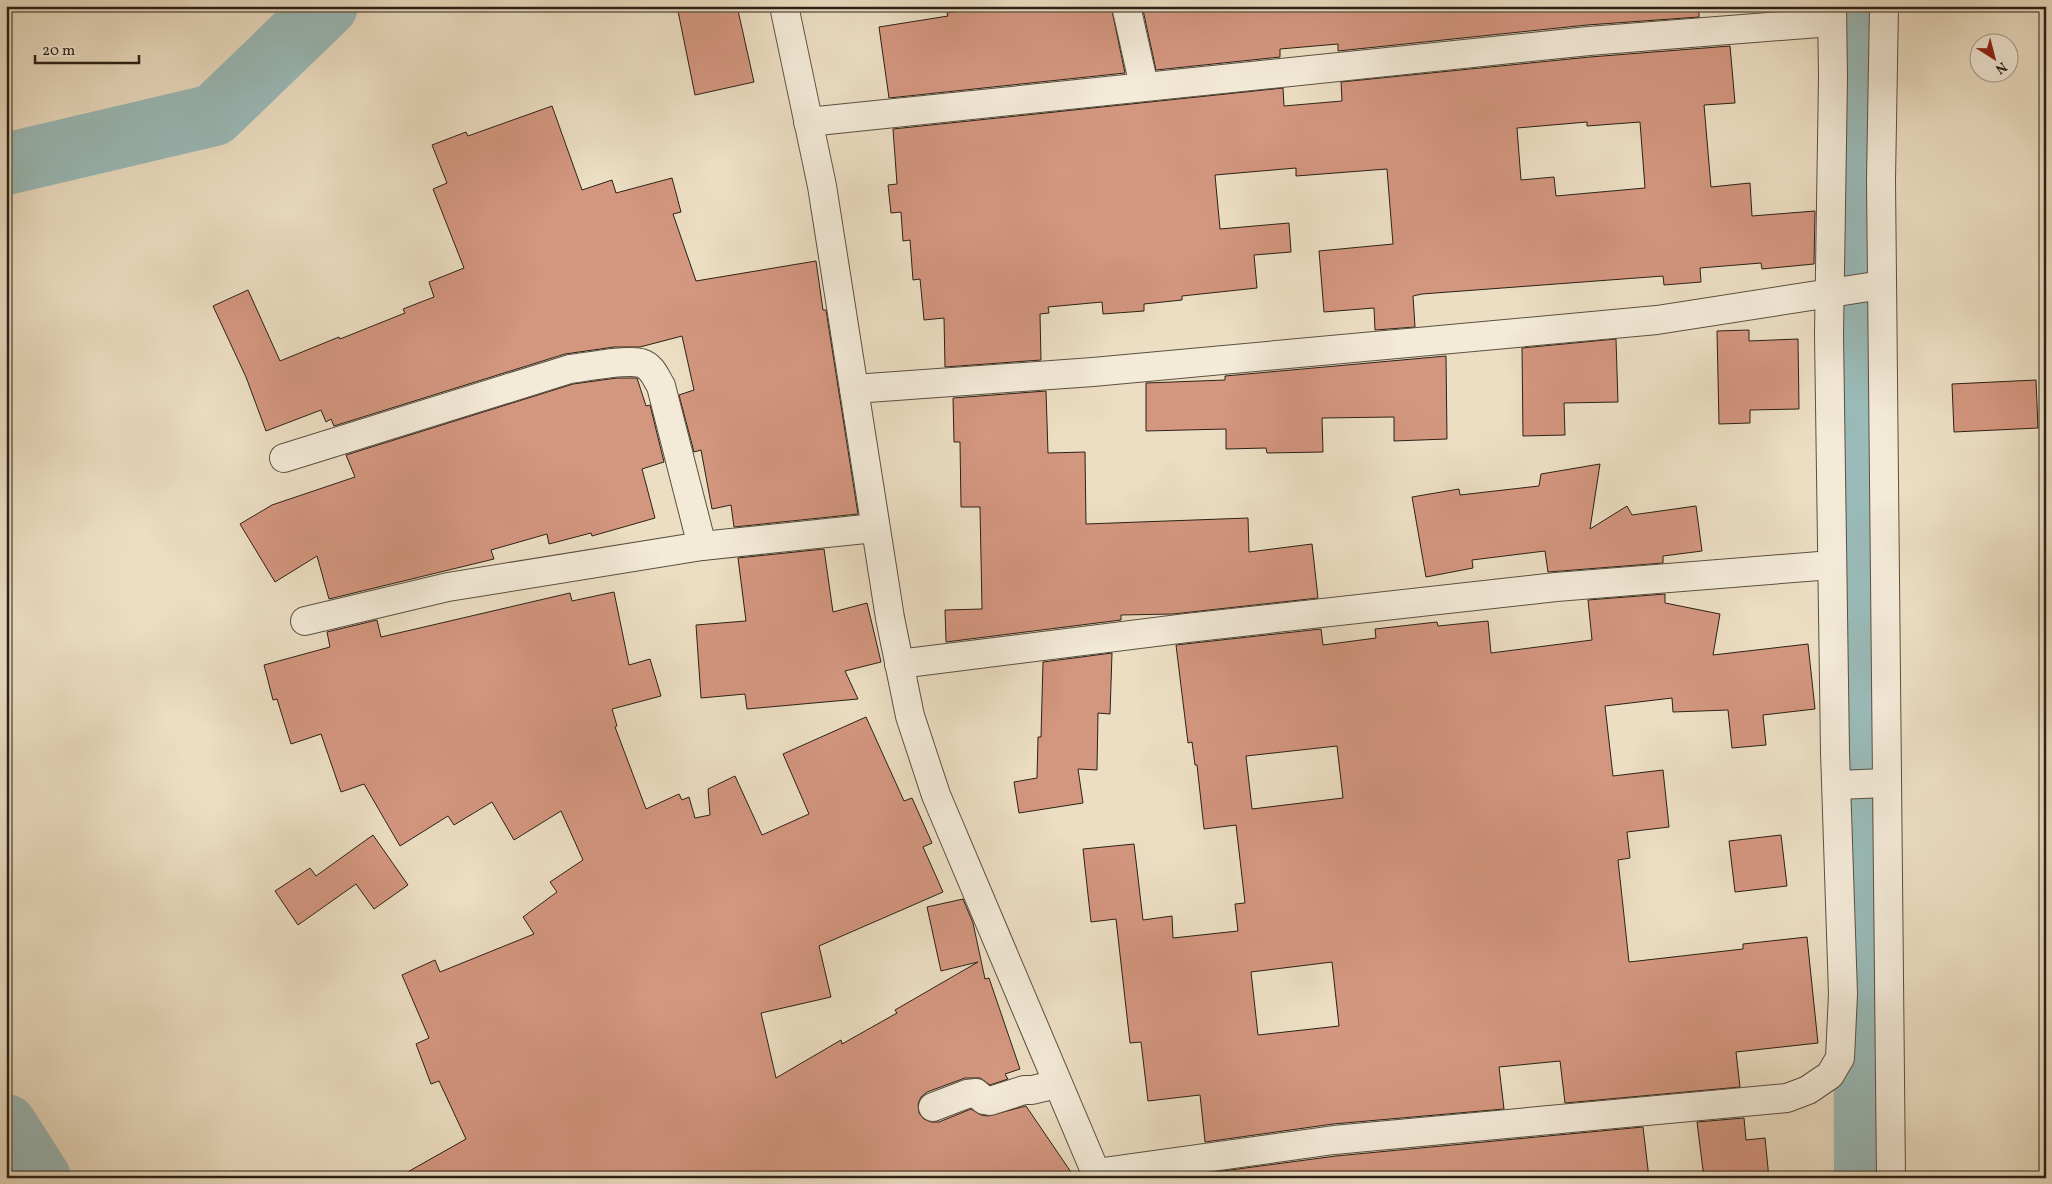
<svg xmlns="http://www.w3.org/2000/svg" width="2052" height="1184" viewBox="0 0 2052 1184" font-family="Vollkorn,serif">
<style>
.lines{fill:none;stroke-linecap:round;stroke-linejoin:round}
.river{stroke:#9abbb9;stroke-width:62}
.building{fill:#d3967f;stroke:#2b2116;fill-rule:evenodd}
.minor-casing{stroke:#5b5041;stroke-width:30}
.minor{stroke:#f3ead8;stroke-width:28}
</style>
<rect width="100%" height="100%" fill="#ecdec3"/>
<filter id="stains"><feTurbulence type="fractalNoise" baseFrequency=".004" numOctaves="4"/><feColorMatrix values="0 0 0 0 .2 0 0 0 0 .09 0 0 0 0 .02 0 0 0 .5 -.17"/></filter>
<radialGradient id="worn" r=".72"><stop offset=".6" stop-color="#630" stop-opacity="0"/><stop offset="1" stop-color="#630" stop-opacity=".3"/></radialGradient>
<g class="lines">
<g class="river">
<path d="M1856,6l-2,413 10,447 1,312"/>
<path d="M6,164l208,-49 113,-109"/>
<path d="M6,1125l34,53"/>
</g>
</g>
<g class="building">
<path d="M677,6h60l17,76 -59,13z"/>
<path d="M996,6h115l14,67 -236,25 -10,-71 69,-11 -1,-3z"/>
<path d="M1183,6h516v11l-112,8 -249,26v-7l-58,5v8l-124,13 -13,-60z"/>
<path d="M1730,46l5,57 -31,2 7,82 39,-4 2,33 63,-5 -1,53 -52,5 -1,-6 -61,5 1,14 -37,3 -1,-9 -241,18 -9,2 2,31 -40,3 -1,-22 -50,4 -5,-61 74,-7 -6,-75 -91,7v-8l-81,7 5,54 69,-6 2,29 -37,3 3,33 -75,8v4l-38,4v7l-41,3 -1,-12 -54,5 1,6 -9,1 1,46 -96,7 -1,-49 -20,2 -4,-41 -7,1 -3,-40 -7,1 -2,-29 -10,1 -3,-28 9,-1 -4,-55 390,-41 1,18 58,-5 -1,-19 249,-25zM1587,122v4l53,-4 5,66 -89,8 -2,-19 -33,3 -4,-52z"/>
<path d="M552,106l30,84 30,-10 4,13 56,-15 9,34 -8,2 23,67 120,-20 7,49h3l32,204 -124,13 -3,-22 -19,4 -11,-59 -7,2 -15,-57 15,-5 -12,-54 -42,11h-26l-49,7 -231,72 -3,-7 -5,3 -5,-12 -55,21 -20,-54 -33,-71 35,-16 32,71 59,-24 1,2 65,-26 -2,-4 31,-12 -5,-15 35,-14 -31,-79 14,-6 -15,-38 34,-13 2,4z"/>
<path d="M1749,330v11l49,-2 1,70 -49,1v13l-31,1 -2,-93z"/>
<path d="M1616,339l2,63 -54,1 1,32 -42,1 -1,-88z"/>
<path d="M1446,356l1,83 -53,2v-24l-72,1 1,34 -56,1 -1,-5 -40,1v-20l-80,2v-48l79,-3v-4z"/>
<path d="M617,378h20l9,28 4,-1 14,57 -22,7 13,49 -63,18 -1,-3 -42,11 -2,-10 -56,16 3,9 -165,40 -12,-43 -42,26 -35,-58 32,-19 83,-28 -9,-22 227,-71z"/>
<path d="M2036,380l2,48 -84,4 -2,-48z"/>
<path d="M1046,391l2,62 37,-1 1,72 162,-6 1,34 63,-8 6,54 -145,16 -52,1v5l-175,22 -1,-32 37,-1 -2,-102h-19l-1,-65h-6l-1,-44z"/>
<path d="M1600,464l-10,65 37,-23 5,9 64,-9 6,45 -39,5v7l-115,9 -3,-21 -73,9 1,8 -47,9 -14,-80 47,-8 1,6 79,-9 2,-12z"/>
<path d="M824,549l9,63 34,-9 14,59 -36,9 13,28 -111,10 -2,-15 -44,4 -5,-73 50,-4 -8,-63z"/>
<path d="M614,592l15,73 21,-6 11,37 -49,13 5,17 -2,1 31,82 33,-15 3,6 7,-3 6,21 15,-3 -2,-26 27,-13 27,59 47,-21 -26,-60 83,-37 38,84 8,-3 20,45 -9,4 20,45 -124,54 12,51 -70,16 15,65 65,-38 1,4 55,-31 -2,-3 83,-48 -37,9 -14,-64 36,-8 10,24 12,56 4,-1 31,91 -15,5 3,5 -18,6 -10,-7h-15l-38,14 -6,5 -3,7 1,9 5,6 7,3h8l32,-13 10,6 7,1 38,-10 49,72h-678l69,-39 -27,-58 -8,3 -15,-40 13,-6 -27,-63 33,-15 5,12 94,-38 -11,-17 34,-25 -7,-10 33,-22 -22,-49 -47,29 -22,-38 -38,23 -6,-9 -48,30 -36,-62 -23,8 -20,-58 -30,10 -14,-45 -4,1 -9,-35 66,-18 -3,-15 50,-12 4,17 189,-44 2,8z"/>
<path d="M1665,594v9l55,11 -7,41 95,-11 7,65 -52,6 3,30 -34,3 -4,-38 -55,2 -1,-14 -67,8 8,70 50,-6 6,57 -42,5 3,26 -12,2 11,102 114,-13v-5l64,-7 11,106 -82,9 4,35 -175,16 -5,-42 -61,6 5,42 -171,15 -128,18 -5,-47 -52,6 -7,-59 -11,1 -14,-124 -25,3 -8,-73 51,-5 9,76 29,-4 1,22 65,-7 -3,-27 10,-1 -9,-78 -32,4 -7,-64h-2l-3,-23 -4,1 -12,-98 145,-16 2,16 53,-7 -1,-9 62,-7 1,4 50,-5 3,32 101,-13 -4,-40zM1337,746l6,52 -91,11 -6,-53zM1332,962l7,64 -81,9 -7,-63z"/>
<path d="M1112,653l-2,61 -12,-1 -1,57 -19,-1 5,34 -64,10 -5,-31 23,-4 1,-41h3l2,-75z"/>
<path d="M373,835l35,50 -34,24 -18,-25 -58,41 -23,-34 35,-23 6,8z"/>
<path d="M1781,835l6,51 -52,6 -6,-51z"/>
<path d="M1744,1118l2,22 19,-2 4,40h-65l-7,-56z"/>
<path d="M1643,1127l6,51h-440l-1,-5 128,-17z"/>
</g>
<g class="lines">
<g class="minor-casing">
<g id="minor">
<path d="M784,6l38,180 68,432 20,98 26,79 162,383"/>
<path d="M1126,6l18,80"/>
<path d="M1884,6l-3,174 10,998"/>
<path d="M808,122l781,-81 243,-19"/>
<path d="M854,389l239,-17 564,-52 212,-33h12"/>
<path d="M284,458l286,-89c18,-2 54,-10 71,-6 11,3 15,15 20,23l41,160"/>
<path d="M305,621l143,-34 254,-41 173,-18"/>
<path d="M899,664l288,-36 369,-41 276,-22"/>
<path d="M1837,785l49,-2"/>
<path d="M933,1107l34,-13 9,-1 8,7 6,1 34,-11h8l25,-6"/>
<path d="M1096,1173l238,-33 453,-42 21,-8 22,-15 10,-17 3,-64 -8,-242 -6,-418 4,-257 -1,-71"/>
</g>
</g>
<use href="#minor" class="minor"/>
</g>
<rect width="2052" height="1184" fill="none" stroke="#ecdec3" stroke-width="25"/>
<rect x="8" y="8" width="2037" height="1169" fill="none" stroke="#2b2116" stroke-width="2.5"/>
<rect x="12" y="12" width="2027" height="1159" fill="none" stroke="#2b2116"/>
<g transform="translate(1994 58) rotate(144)"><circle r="24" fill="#f3ead8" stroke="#a39a8a"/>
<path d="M0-4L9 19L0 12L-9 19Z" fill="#8f2418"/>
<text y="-8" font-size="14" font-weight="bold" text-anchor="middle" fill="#2b2116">N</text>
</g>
<path d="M35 55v8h104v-8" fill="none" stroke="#2b2116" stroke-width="2.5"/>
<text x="42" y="55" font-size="15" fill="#2b2116" stroke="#f3ead8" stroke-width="4" paint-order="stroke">20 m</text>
<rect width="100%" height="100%" filter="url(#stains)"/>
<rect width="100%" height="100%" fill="url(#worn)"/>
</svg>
